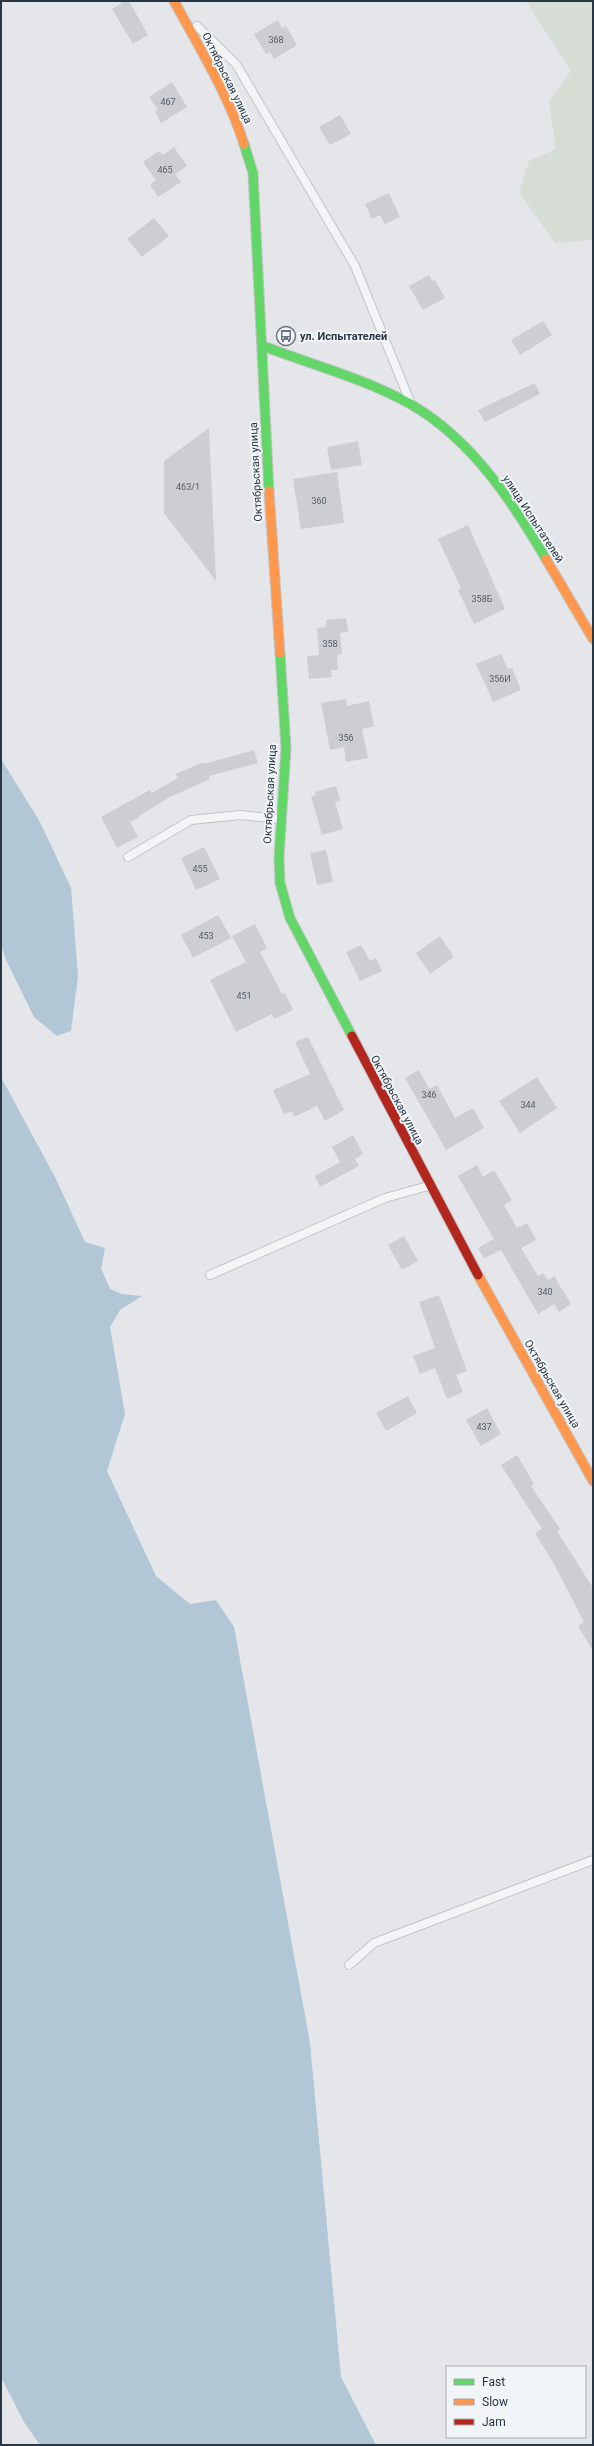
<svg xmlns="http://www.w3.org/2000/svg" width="594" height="2446" viewBox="0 0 594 2446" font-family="Roboto,sans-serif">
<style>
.green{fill:#d6ddd4}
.water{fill:#b1c7d5}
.building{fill:#ccced1}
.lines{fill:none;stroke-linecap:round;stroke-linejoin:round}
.lane-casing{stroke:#c2c4c7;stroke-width:10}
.fast-casing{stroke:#c2c4c7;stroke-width:11}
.slow-casing{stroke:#c2c4c7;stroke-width:11}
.jam-casing{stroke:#c2c4c7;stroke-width:11}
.lane{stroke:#f3f4f6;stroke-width:8}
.fast{stroke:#63d668;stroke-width:9}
.slow{stroke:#ff974d;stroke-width:9}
.jam{stroke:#b3261e;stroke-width:9}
.labels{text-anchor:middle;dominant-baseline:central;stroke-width:4;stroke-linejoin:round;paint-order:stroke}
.number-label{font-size:9px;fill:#525d67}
.street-label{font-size:11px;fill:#293643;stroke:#f1f5f8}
.poi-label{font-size:11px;font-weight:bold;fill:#293643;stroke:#f1f5f8;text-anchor:start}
</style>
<rect width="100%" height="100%" fill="#e4e6e9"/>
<path class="green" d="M526,1h67v239l-38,3 -36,-51 10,-31 27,-12 -7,-48 22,-30z"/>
<g class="water">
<path d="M1,759l39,63 31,66 7,88 -7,55 -14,5 -23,-19 -28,-57 -5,-16z"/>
<path d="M1,1077l55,102 29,63 20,6 -4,20 9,21 12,5 20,2 -22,14 -10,17 15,87 -18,57 49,105 34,28 26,-4 18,27 76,416 31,334 35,68h-336l-16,-23 -23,-45z"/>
</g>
<g class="building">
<path d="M125,1h4l19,34 -15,9 -21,-35z"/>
<path d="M278,20l4,8 4,-2 11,19 -23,14 -4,-7 -4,2 -12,-20z"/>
<path d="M172,82l15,25 -26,16 -6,-11 3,-2 -9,-13z"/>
<path d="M340,115l11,19 -21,11 -11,-18z"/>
<path d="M174,147l13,19 -12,8 6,8 -23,15 -8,-12 6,-5 -13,-18 16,-11 4,4z"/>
<path d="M389,193l11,24 -15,7 -5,-9 -8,4 -7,-15z"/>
<path d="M154,218l15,18 -27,21 -15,-18z"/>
<path d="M429,275l3,6 3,-1 10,18 -22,12 -14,-24z"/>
<path d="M543,321l9,14 -32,20 -9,-15z"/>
<path d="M535,383l5,11 -55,28 -7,-12z"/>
<path d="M209,428l7,153 -52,-68v-52z"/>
<path d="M358,441l4,24 -31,5 -4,-23z"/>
<path d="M337,472l7,51 -43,6 -8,-50z"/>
<path d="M468,525l37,84 -31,15 -16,-34 3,-2 -23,-49z"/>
<path d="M346,618l2,14 -8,1 2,21 -5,1 1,15h-7l1,7 -23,2 -2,-23 12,-1 -2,-27 9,-1v-7z"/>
<path d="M501,654l7,15 4,-1 9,22 -28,12 -17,-38z"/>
<path d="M346,699l1,7 22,-5 5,25 -12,3 6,29 -22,4 -2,-15 -14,3 -9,-47z"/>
<path d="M254,750l4,13 -49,13 1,3 -40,18 -31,19 1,1 -10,5 8,15 -21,11 -16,-31 49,-27 2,3 26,-15 -2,-4 27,-12 1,2z"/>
<path d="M336,786l4,15 -5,1 8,27 -21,6 -11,-39 5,-1 -1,-3z"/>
<path d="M204,847l16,32 -24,11 -15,-32z"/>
<path d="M326,850l7,32 -16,3 -7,-32z"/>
<path d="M218,915l13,23 -38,20 -12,-23z"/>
<path d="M255,924l12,24 -7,4 22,42 3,-1 8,17 -19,9 -2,-5 -36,18 -26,-52 36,-18 -14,-26z"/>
<path d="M440,936l14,21 -24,17 -14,-21z"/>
<path d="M361,945l9,16 6,-3 6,13 -22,10 -14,-29z"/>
<path d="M308,1037l36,73 -19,11 -8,-15 -23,11 -2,-6 -8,3 -11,-24 37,-16 -15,-32z"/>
<path d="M419,1070l10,19 8,-4 18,33 18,-10 11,20 -38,22 -41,-72z"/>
<path d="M537,1077l20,31 -37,25 -21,-32z"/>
<path d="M353,1135l10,19 -8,5 4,7 -39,21 -5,-11 25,-14 -8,-15z"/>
<path d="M477,1165l6,12 11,-7 18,30 -8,5 13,23 10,-5 9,17 -15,8 17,28 5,-3 5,7 6,-4 17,28 -12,8 -5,-8 -16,10 -37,-64 -17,8 -6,-10 16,-9 -36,-63z"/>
<path d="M404,1236l14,25 -16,9 -14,-25z"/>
<path d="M439,1295l28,76 -11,4 7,17 -16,7 -12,-31 -15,6 -7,-18 22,-8 -16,-46z"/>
<path d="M408,1396l9,17 -31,18 -10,-18z"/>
<path d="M487,1408l14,26 -20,12 -15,-26z"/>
<path d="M517,1455l17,29 -3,2 29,43 -3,2 36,57v63l-15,-25 6,-4 -30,-58 -19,-31 7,-4 -41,-64z"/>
</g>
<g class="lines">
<g class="lane-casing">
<g id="lane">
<path d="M197,26l39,38 119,202 54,133"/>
<path d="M128,857l63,-37 49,-5 40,4"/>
<path d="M210,1275l175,-77 43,-12"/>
<path d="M349,1965l25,-22 219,-83"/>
</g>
</g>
<g class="fast-casing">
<g id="fast">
<path d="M244,144l9,29 16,318"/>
<path d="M263,346c50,19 103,33 149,59 60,35 100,96 134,154"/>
<path d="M280,653l6,95 -7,109 1,26 10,35 62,118"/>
</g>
</g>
<g class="slow-casing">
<g id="slow">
<path d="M174,1c25,46 54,93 70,143"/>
<path d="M269,491l11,162"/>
<path d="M546,559l47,80"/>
<path d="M478,1275l115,206"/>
</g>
</g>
<g class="jam-casing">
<path id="jam" d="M352,1036l126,239"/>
</g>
<use href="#lane" class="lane"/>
<use href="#fast" class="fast"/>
<use href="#slow" class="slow"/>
<use href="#jam" class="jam"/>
</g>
<defs>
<g id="bus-ring" transform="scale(1)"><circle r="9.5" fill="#f1f5f8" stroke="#6a747d" stroke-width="1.5"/><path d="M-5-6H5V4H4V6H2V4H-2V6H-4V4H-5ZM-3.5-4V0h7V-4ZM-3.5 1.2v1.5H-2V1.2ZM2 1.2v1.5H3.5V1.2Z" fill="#6a747d"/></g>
</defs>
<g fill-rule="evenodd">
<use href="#bus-ring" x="286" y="336"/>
</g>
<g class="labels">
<g class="number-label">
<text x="276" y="40">368</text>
<text x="168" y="102">467</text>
<text x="165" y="170">465</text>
<text x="188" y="487">463/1</text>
<text x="319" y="501">360</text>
<text x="482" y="599">358Б</text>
<text x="330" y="644">358</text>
<text x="500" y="679">356И</text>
<text x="346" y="738">356</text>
<text x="200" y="869">455</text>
<text x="206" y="936">453</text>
<text x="244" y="996">451</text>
<text x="429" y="1095">346</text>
<text x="528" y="1105">344</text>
<text x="545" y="1292">340</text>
<text x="484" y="1427">437</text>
</g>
<g class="street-label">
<text transform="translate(227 78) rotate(64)">Октябрьская улица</text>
<text transform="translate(256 472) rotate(-93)">Октябрьская улица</text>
<text transform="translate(533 519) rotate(57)">улица Испытателей</text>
<text transform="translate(270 794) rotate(-87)">Октябрьская улица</text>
<text transform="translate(397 1100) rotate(62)">Октябрьская улица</text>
<text transform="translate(552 1384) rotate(60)">Октябрьская улица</text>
</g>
<g class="poi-label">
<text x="300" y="336">ул. Испытателей</text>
</g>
</g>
<rect width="594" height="2446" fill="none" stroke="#293643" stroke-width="4"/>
<rect x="446" y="2366" width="140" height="72" fill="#f1f5f8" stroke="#a1a9b0"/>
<rect x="454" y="2379" width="20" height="6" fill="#63d668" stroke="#a1a9b0"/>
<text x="482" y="2386" font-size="12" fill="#293643">Fast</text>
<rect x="454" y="2399" width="20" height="6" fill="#ff974d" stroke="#a1a9b0"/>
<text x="482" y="2406" font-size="12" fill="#293643">Slow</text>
<rect x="454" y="2419" width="20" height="6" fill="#b3261e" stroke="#a1a9b0"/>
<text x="482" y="2426" font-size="12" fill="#293643">Jam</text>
</svg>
